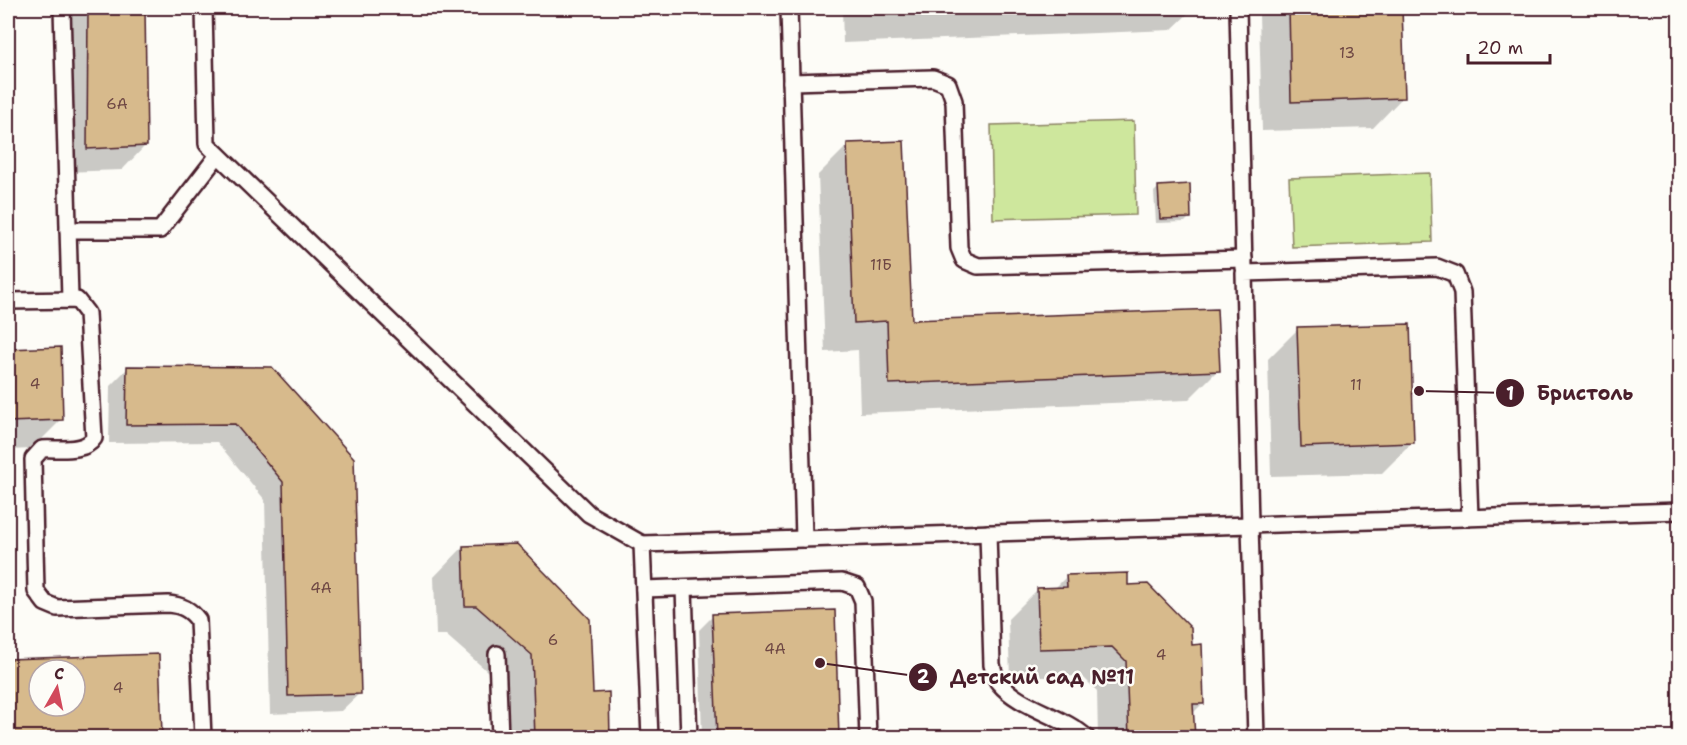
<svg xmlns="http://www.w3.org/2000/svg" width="1687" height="745" viewBox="0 0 1687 745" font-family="'Shantell Sans',sans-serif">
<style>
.green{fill:#cee79d;stroke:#8c8364;stroke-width:1.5}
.shadow{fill:#0003;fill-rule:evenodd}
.building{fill:#d7ba8c;stroke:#4a1f2b;stroke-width:1.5;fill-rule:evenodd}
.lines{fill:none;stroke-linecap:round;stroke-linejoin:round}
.service-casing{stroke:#4a1f2b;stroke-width:20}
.service{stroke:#fdfcf7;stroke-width:15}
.labels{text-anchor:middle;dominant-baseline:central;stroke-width:5;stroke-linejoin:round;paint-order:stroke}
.number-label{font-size:15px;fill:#6d4643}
.leader{fill:none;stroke:#4a1f2b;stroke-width:2}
.callout-dot{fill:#4a1f2b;stroke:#fdfcf7;stroke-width:2}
.mark-label{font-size:18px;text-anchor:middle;font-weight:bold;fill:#fff}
.callout-label{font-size:20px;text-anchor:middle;font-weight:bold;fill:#4a1f2b;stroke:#fdfcf7;stroke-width:5;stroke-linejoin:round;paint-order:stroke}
</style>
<rect width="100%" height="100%" fill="#fdfcf7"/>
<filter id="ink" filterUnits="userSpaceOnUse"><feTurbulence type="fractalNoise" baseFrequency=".0167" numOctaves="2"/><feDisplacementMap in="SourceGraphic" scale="12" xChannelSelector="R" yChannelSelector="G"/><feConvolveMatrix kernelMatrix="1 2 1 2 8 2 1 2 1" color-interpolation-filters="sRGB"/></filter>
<g filter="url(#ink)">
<g class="green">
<path d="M1134,121l2,94 -143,4 -2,-94z"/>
<path d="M1430,173l2,69 -140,5 -3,-69z"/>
</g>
<g class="shadow">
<path d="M65,8h77l3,138 -23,24 -59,2z"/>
<path d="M842,8h352l-23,22 -328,13z"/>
<path d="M1265,8h136l2,89 -30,31 -111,3 -3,-117z"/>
<path d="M848,145l62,177 308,48 -30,30 -328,13 -2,-63 -33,2 -7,-177z"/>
<path d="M1159,187l31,30 -5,5 -29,1 -2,-31z"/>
<path d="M1298,329l114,114 -30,30 -111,3 -3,-117z"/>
<path d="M59,348l3,71 -30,30 -24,1v-100z"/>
<path d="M128,368l224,91 8,234 -19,18 -71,3 -5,-214 -48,-58 -108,1 1,-57z"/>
<path d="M463,547l128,148 18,43h-104l-2,-53 -57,-50h-10l-2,-58z"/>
<path d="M1067,576l59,11 64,60 13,56 -11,11 1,24h-95l-1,-47 -15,-15 -72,2 -2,-59 30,-30h16z"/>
<path d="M713,616l125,122h-136l-3,-108z"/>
<path d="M158,656l3,78 -4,4h-149v-77zM39,670h36v36h-36z"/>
</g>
<g class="building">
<path d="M88,8h57l2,138 -60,3z"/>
<path d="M872,8h169l-169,6z"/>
<path d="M1289,8h113l3,90 -114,4z"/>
<path d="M904,141l8,179 305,-11 3,62 -331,13 -2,-63 -33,2 -7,-180z"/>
<path d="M1190,184l1,34 -31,1 -2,-33z"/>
<path d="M1410,324l4,119 -113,4 -4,-120z"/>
<path d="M61,347l2,73 -55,2v-73z"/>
<path d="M127,366l145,1 82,91 7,236 -73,2 -5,-214 -48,-58 -109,1z"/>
<path d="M517,544l73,75 3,74 16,-1 1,46h-75l-3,-83 -56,-49h-11l-2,-60z"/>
<path d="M1128,573v12l20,-1 43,44 1,17 10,-1 2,60h-11l2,34h-66l-3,-77 -14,-14 -73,2 -2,-61 30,-1 -1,-12z"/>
<path d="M835,610l4,128h-122l-5,-124z"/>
<path d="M159,654l3,80 -154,4v-79zM39,670h36v36h-36z"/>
</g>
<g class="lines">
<g class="service-casing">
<g id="service">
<path d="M62,8l8,291"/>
<path d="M204,8l3,136 382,370 53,30"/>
<path d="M789,8l15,531"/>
<path d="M1238,8l6,260"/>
<path d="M791,82l142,-4 15,6 6,17 5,147 5,12 14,6 266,-7"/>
<path d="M68,230h92l58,-75"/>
<path d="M8,301l69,-1 10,13 7,125c-10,15 -35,10 -52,11l-9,10 3,132 9,12 12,5 111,-4c13,1 22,5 30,16l5,118"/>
<path d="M1470,518l-8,-226 -7,-18 -18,-7 -193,6 6,252 430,-14"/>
<path d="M988,533l4,132c2,6 3,14 7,18 22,26 63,32 88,55"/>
<path d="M684,588l5,150"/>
<path d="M644,589l198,-7 15,5 6,14 5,137"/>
<path d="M497,654l3,84"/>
<path d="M650,738l-8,-194 608,-19 6,213"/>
</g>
</g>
<use href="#service" class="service"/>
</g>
</g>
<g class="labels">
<g class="number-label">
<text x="1347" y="53">13</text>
<text x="117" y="104">6А</text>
<text x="881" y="265">11Б</text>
<text x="35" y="384">4</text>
<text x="1356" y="385">11</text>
<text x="321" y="588">4А</text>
<text x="553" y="640">6</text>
<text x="775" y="649">4А</text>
<text x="1161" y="655">4</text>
<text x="118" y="688">4</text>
</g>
</g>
<path class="leader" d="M1419 391L1510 393M820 663L923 677"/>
<g class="callout-dot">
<circle cx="1419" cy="391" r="6"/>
<circle cx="820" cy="663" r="6"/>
<circle cx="1510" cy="393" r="15"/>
<circle cx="923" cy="677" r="15"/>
</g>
<g class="mark-label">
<text x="1510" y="400">1</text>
<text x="923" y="683">2</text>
</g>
<g class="callout-label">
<text x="1585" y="400">Бристоль</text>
<text x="1042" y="684">Детский сад №11</text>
</g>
<rect width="1687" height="745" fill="none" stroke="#fdfcf7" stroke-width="30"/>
<rect x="15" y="15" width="1657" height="715" fill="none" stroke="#4a1f2b" stroke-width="2" filter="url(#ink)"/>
<g transform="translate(57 688) rotate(9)"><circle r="28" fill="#fdfcf7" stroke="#b5a4a5" stroke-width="1.5"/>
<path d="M0-4.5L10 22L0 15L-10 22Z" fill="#d1495b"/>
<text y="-9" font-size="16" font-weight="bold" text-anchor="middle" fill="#4a1f2b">С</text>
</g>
<path d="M1468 54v9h82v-9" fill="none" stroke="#4a1f2b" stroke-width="3"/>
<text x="1477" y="54" font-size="18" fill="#4a1f2b" stroke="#fdfcf7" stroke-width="4.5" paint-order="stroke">20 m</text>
</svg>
